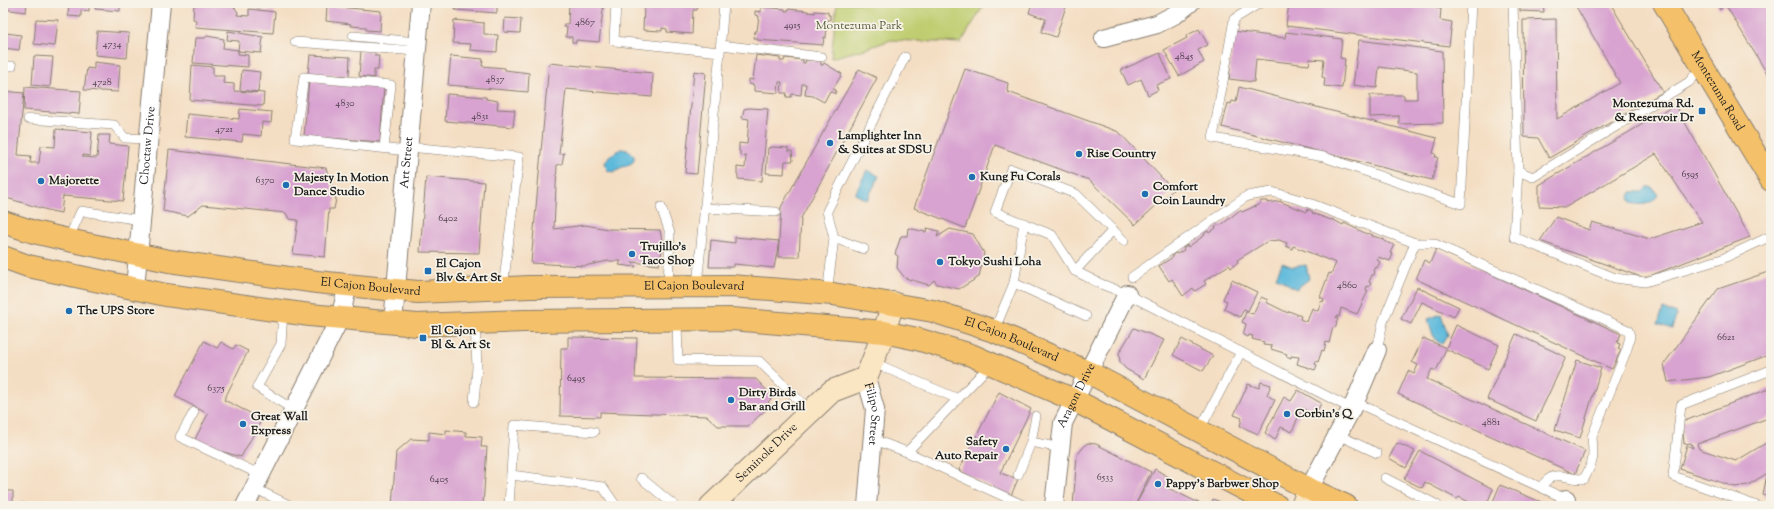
<svg xmlns="http://www.w3.org/2000/svg" width="1774" height="509" viewBox="0 0 1774 509" font-family="'Sorts Mill Goudy',serif">
<style>
.green{fill:#bfcd6f;stroke:#6e7446}
.water{fill:#5db9db;stroke:#3c6a7c}
.building{fill:#d8a3d0}
.lines{fill:none;stroke-linecap:round;stroke-linejoin:round}
.lane-casing{stroke:#887d70;stroke-width:10}
.street-casing{stroke:#887d70;stroke-width:20}
.secondary-casing{stroke:#887d70;stroke-width:24}
.primary-casing{stroke:#887d70;stroke-width:24}
.lane{stroke:#fff;stroke-width:9}
.street{stroke:#fff;stroke-width:18}
.secondary{stroke:#fbe6c3;stroke-width:22}
.primary{stroke:#f4c16a;stroke-width:22}
.poi-dot{fill:#1f6fb2;stroke:#f7f3e8;stroke-width:1.5}
.labels{text-anchor:middle;dominant-baseline:central;stroke-width:3.5;stroke-linejoin:round;paint-order:stroke}
.number-label{font-size:10px;fill:#4b3e49}
.park-label{font-size:12px;fill:#555a39;stroke:#f7f3e8}
.street-label{font-size:12px;fill:#1c1c1c;stroke:#f7f3e8}
.poi-label{font-size:12px;font-weight:bold;fill:#1c1c1c;stroke:#f7f3e8;text-anchor:start}
</style>
<rect width="100%" height="100%" fill="#f7f3e8"/>
<filter id="ink" filterUnits="userSpaceOnUse"><feTurbulence type="fractalNoise" baseFrequency=".025" numOctaves="2"/><feDisplacementMap in="SourceGraphic" scale="8" xChannelSelector="R" yChannelSelector="G"/><feConvolveMatrix kernelMatrix="1 2 1 2 8 2 1 2 1" color-interpolation-filters="sRGB"/></filter>
<filter id="wash" filterUnits="userSpaceOnUse"><feTurbulence type="fractalNoise" baseFrequency=".012" numOctaves="4" result="noise"/><feDisplacementMap in="SourceGraphic" scale="16" xChannelSelector="R" yChannelSelector="G"/><feGaussianBlur stdDeviation="0.9" result="paint"/><feColorMatrix in="noise" values="0 0 0 0 0 0 0 0 0 0 0 0 0 0 0 0 0 1.4 0 .05"/><feComposite in="paint" operator="in"/></filter>
<g filter="url(#wash)">
<rect width="100%" height="100%" fill="#f4dec3"/>
<path class="green" d="M837,3h148l-24,40 -70,-3 -26,9 -34,9z"/>
<g class="water">
<path d="M621,149c7,0 9,2 13,7v5c-7,6 -13,5 -20,11l-7,-2 -2,-7 4,-7z"/>
<path d="M867,170l12,6 -12,24 -12,-6z"/>
<path d="M1647,187h5l6,8c-7,10 -16,11 -27,8l-2,-6 2,-5h11z"/>
<path d="M1282,263l11,4 13,-2 3,14 -13,10 -20,-12z"/>
<path d="M1663,309l14,5 -5,15 -14,-5z"/>
<path d="M1441,314l7,21 -3,6 -3,2 -4,-1 -5,-7 -5,-16z"/>
</g>
<g id="blocks">
<g class="building">
<path d="M3,3h24l-1,9 -23,-3z"/>
<path d="M69,3h20v8l-8,-1v7l-13,-1z"/>
<path d="M96,3h24v8l-25,-2z"/>
<path d="M197,3h30l7,4 4,5 -1,3 12,1v-7l26,3 -2,21 -78,-6 1,-7 -3,-1 1,-14h3z"/>
<path d="M456,3h41v10l-42,-3z"/>
<path d="M569,3h35l-5,39 -23,-2v3l-4,-1v-5h-6l1,-10h-3v-3h4z"/>
<path d="M639,3h26l-1,3 4,1v-4h21v2l9,1 -1,4h-4l-1,24 -25,-2v-3l-5,-1v3l-19,-1 1,-24h-5z"/>
<path d="M1032,3l5,2 1,-2h29l-11,34 -15,-5 5,-13 -17,-6z"/>
<path d="M1289,3h147l-1,5 6,1 -1,11 12,2 -3,24 -163,-20z"/>
<path d="M1520,3h23l1,9 -24,-1z"/>
<path d="M1574,3h36l53,89 -114,66 -11,-20 -14,-1 -1,-117 33,-1 1,100 63,-36z"/>
<path d="M1716,3h55v77l-46,-76 -5,6z"/>
<path d="M327,6l54,5 -1,20 -14,-1v-3l-16,-1 1,-2 -25,-3z"/>
<path d="M761,7l24,2v2h3v-2l20,2v1l7,1v-2l13,1v3h2v5h-3l-1,18 -2,-1 -1,8 -66,-5v-2h-3l1,-7h2l2,-15 -4,-1v-4l6,1z"/>
<path d="M505,18l16,1 -1,14 -16,-1z"/>
<path d="M36,19l22,1 -3,26 -21,-2z"/>
<path d="M454,20l30,3v11l14,1 -1,17 -27,-2 1,-6 -18,-1z"/>
<path d="M1199,29l9,16 -10,5 6,12 -25,14 -15,-26 23,-12 -1,-2z"/>
<path d="M3,31l4,1 -1,1 15,2 -2,15 -16,-2z"/>
<path d="M97,31l32,2 -2,25 -32,-3z"/>
<path d="M228,31l35,6 -2,16 -23,-2 1,-10 -12,-1z"/>
<path d="M1234,31l51,7 1,-6 56,7 -2,19 5,1 -3,29 -18,-2 1,-8 -3,-1 2,-17 -14,-1 -1,6 -53,-6 -2,23 -25,-3z"/>
<path d="M207,36l17,3 -1,9 15,2v4l10,1v12l-55,-4 2,-25h10z"/>
<path d="M1359,40l83,11 1,72 -44,1v-8l-29,1v-22h34v4h13v-27l-38,-5 -2,21 -24,-3z"/>
<path d="M361,51l14,1v4h4l-1,14h-4v8l-15,-2z"/>
<path d="M1160,53l11,26 -15,6 2,5 -10,5 -7,-16 -13,6 -7,-15z"/>
<path d="M310,55l40,2 -1,19 -41,-2z"/>
<path d="M756,55l24,3v3h4l1,-3 18,2v3h2l1,-3 15,1v4h2l1,-2 18,11 -9,15 3,1 -1,4 -5,-3 -6,11 -11,-6 -8,-1 1,-11h-4l-1,11 -9,-1 -1,3h-5l1,-4h-6l1,-11h-3l-1,11 -24,-2v-6l-5,-1v-5l4,1z"/>
<path d="M34,56l19,1 -3,30 -18,-2z"/>
<path d="M451,56l32,3 -1,7 23,2v2l24,3 -1,19 -80,-7z"/>
<path d="M94,62l26,3 -2,27 -34,-2 3,-22 7,1z"/>
<path d="M549,63l104,10 -1,24 -86,-8 -7,65 5,-1 -2,11 -5,1 -3,64 31,-4 23,4 52,1 3,16 -4,19 -27,-3 4,5 -17,-2 2,-4h-13l-24,5 -53,-3z"/>
<path d="M192,65l21,2v9h11l-1,7 11,1v7l30,2 -1,13 -73,-6z"/>
<path d="M859,69l18,9 -76,140 -2,39h-21l3,-50z"/>
<path d="M965,69l43,14 -1,8 1,1 111,40 54,58 -38,35 -46,-45 -94,-35 -30,83 -51,-20z"/>
<path d="M242,70l18,2 -2,20 -18,-2z"/>
<path d="M694,71l12,2 -9,101 -12,-1z"/>
<path d="M309,80l75,6 -4,56 -76,-6z"/>
<path d="M25,87l56,4 -2,23 -55,-4z"/>
<path d="M1239,87l198,51 -4,15 3,1 -1,3h3l-6,23 -210,-53 6,-24 3,1 1,-3 4,1z"/>
<path d="M3,91l21,2 -6,62 13,1 -1,7h9l2,-17 14,1 1,-18 36,3 -2,24 -7,-1v2l14,1 2,-23h11l-1,9 19,2 -5,55 -60,-5 -2,17 -10,-2 -48,-14z"/>
<path d="M447,94l39,3v2l12,2 -1,8 18,1 -2,17 -68,-6z"/>
<path d="M1675,105l75,132 -106,41 -104,-37 16,-24 33,13 3,-8 58,17 52,-17 -46,-68 -90,53 -27,-1v-21z"/>
<path d="M749,108l19,1 -6,72 -24,-2v-4h-1v-8l8,1 1,-13 -6,1v-5h-1v-8l8,1 2,-25 -7,-1 2,-9z"/>
<path d="M240,109l32,3 -1,11 -9,-1 -1,14 -18,-2 -1,8 -57,-5 2,-23 52,5z"/>
<path d="M773,147l15,1v3h4l1,10h-8l-1,13 -18,-1 2,-25z"/>
<path d="M169,150l157,18 10,31 -2,10h-5l-4,48 -32,-3 5,-34 -9,-1 -3,-6 -83,-8 -15,11 -25,-5z"/>
<path d="M426,177l58,5 -5,71 -59,-1z"/>
<path d="M1260,201h7v2l14,-2v1l26,10 1,-3 5,3 -1,1 19,7 1,-1 11,6 1,-2 23,11 1,-1 5,2 -1,1 12,3v2l10,4 -4,8 3,1 -3,7 -12,-4 -1,3 3,2 -3,6 -2,-1 -2,4h2l-1,4h-2l-3,7 2,1 -2,4 -2,-1 -1,4 2,1 -11,23 -16,-6 -2,9 -2,-1 -1,2 2,1 -2,4 1,1 -2,4 -2,-1 -4,16 -3,-1 -2,9 -2,-1 -4,12 -2,-1 -1,3 2,1 -2,5 -18,-6 2,-7 -8,-1v2l-5,-2 1,-2 -16,-5 1,-3 -9,-1 1,-3 -12,-3 1,-3 -4,-1 -1,2 -5,-2 3,-11 -4,-2 4,-10 7,2 8,-17 7,3 -2,2 22,11 1,-2 12,5 -1,3 7,3 5,-14 6,3 3,-10 2,1 1,-3 -4,-2 9,-24 2,1 5,-11 -43,-17 -1,3 -6,-3 1,-3 -8,-3 -11,1 -31,19 1,2 -7,6 -2,-3 -25,16 2,3 -11,7 -2,-3 -10,8 -11,-17 -3,2 -10,-15 14,-9 -1,-2 4,-2 1,1 7,-4 -1,-2 4,-3 1,2 17,-12 -1,-1 4,-3 1,2 7,-5 -1,-1 4,-3 1,2 20,-16 2,2 18,-8z"/>
<path d="M908,228l18,4 1,-4 12,3 -2,6 13,-8 23,5 11,19 -5,24 -20,12 -22,-5 -3,-4 -5,5 -24,-7 -8,-10 1,-12 -3,-2 6,-18h6z"/>
<path d="M735,237l44,4 -5,27 -40,-4v3h-25l2,-27 24,3z"/>
<path d="M1436,249l185,85 -4,9 3,1 -2,5 3,1 -9,19 -196,-90 8,-19 6,3z"/>
<path d="M1771,271v83l-62,23 -41,5 -4,-18 54,-75z"/>
<path d="M1232,280l25,12 -9,19 -4,-2 -4,8 -16,-8 3,-8 -4,-2z"/>
<path d="M1417,287l42,20 -5,10 -32,-15 -11,22 -10,-5z"/>
<path d="M1456,325l43,20 -11,24 -42,-20 -10,22 -4,-2 -5,10 158,72 -10,23 -177,-80 10,-23 6,3 4,-9 -6,-3 11,-24 23,10z"/>
<path d="M1134,328l30,12 -20,39 -18,-10 -6,-7 -1,-9z"/>
<path d="M1516,334l50,23 -30,64 -49,-22z"/>
<path d="M568,337l69,1 -2,40 121,1 17,18 -5,5 3,3 -23,21h-30l-11,-10 -107,-4v5l-40,-1 1,-68h7z"/>
<path d="M1182,339l31,17 -10,15 -30,-16z"/>
<path d="M204,341l13,7 4,-6 12,7 3,-4 12,6 -24,49 38,19 -21,38 -45,-13 -2,-3 14,-27 -33,-18z"/>
<path d="M1577,360l24,8 -21,70 -25,-8z"/>
<path d="M1261,382l10,3 -4,10 8,5 -17,34 -18,-8 2,-8 -8,-3 14,-31 11,4z"/>
<path d="M1771,388v29l-74,27 2,5 37,12 35,-21v31l-23,14 -13,2 -55,-18 7,-24 6,3 -2,-5 -7,1 -2,-22z"/>
<path d="M1298,390l23,13 -6,13 -13,-8 -10,24 -11,-5 -6,13 -10,-7 19,-36 7,4z"/>
<path d="M999,392l32,17 -31,64 18,6 -8,19 -51,-28z"/>
<path d="M446,430l20,2v4l16,1 -1,10h6l-4,59h-91l4,-54 15,-13 18,1v-8l17,2z"/>
<path d="M1087,443l9,1 55,28 -16,34h-62l4,-51z"/>
<path d="M1397,443l18,8 -9,17 -17,-10z"/>
<path d="M1420,451l73,38 -7,17h-9l-18,-9 -2,2 -32,-17 -3,6 -18,-9z"/>
<path d="M1155,469l17,10 -4,9 37,18h-20l1,-4 -2,4h-49z"/>
<path d="M1767,474l4,1v22l-8,-2z"/>
<path d="M1500,485l51,21h-60z"/>
<path d="M3,491h10v12h12v3h-22z"/>
<path d="M1213,499l5,2 9,5h-17z"/>
</g>
</g>
</g>
<g filter="url(#ink)">
<use href="#blocks" fill-opacity="0" stroke="#887d70" stroke-width="1"/>
<g class="lines">
<g class="lane-casing">
<g id="lane">
<path d="M616,3l-2,38 106,11 -23,234"/>
<path d="M1260,3l-26,16 -21,119 111,19 137,47 10,-201"/>
<path d="M1513,3l5,168 -4,66 101,41 30,4 77,-23 49,-23"/>
<path d="M353,36l64,6"/>
<path d="M295,42l122,9"/>
<path d="M721,45l101,12"/>
<path d="M720,51l4,-48"/>
<path d="M3,66h9"/>
<path d="M28,119l86,6 11,13 23,1"/>
<path d="M408,147l111,10 -16,131"/>
<path d="M384,148l7,-63 -87,-8 -9,62 113,12"/>
<path d="M1518,171l15,6 156,-95 13,-15"/>
<path d="M661,207l9,26 -2,53"/>
<path d="M704,208l72,4"/>
<path d="M834,238l30,11"/>
<path d="M68,240l13,-29 60,9"/>
<path d="M1124,241l-48,-47 -65,-25 -16,43 57,23 23,36 26,13 26,10 225,115"/>
<path d="M1075,271l38,-41"/>
<path d="M1132,277l115,-81 25,-4 29,8 114,43h18l195,87 2,6 -3,13 -35,88c2,20 2,24 -8,42 -20,1 -28,-12 -43,8"/>
<path d="M1014,283l72,33"/>
<path d="M827,294l7,-56 -7,-27 78,-154"/>
<path d="M283,311l-2,33 -24,43 37,23"/>
<path d="M677,320l1,40 81,1 51,50"/>
<path d="M994,331l20,-48 10,-60"/>
<path d="M1377,350l6,-28 32,-79"/>
<path d="M872,362l86,37"/>
<path d="M474,402l3,-35 -2,-44"/>
<path d="M1355,402l211,97"/>
<path d="M194,412l-14,25 81,38"/>
<path d="M1199,431l42,-79"/>
<path d="M1338,435l39,18"/>
<path d="M872,439l35,13 84,-88"/>
<path d="M1031,442l30,6"/>
<path d="M907,452l118,54"/>
<path d="M511,475l92,12 13,19"/>
<path d="M1018,475l13,-33 5,-26"/>
<path d="M641,478l34,28"/>
<path d="M1385,478l52,27 -1,1"/>
<path d="M254,488l37,18"/>
<path d="M509,506l5,-81 80,7"/>
<path d="M1757,506l-84,-30 8,-71 90,-35"/>
</g>
</g>
<g class="street-casing">
<g id="street">
<path d="M1104,38l53,-14 19,-10 14,-11"/>
<path id="s1" d="M135,288l26,-285"/>
<path id="s2" d="M393,323l28,-320"/>
<path id="s3" d="M866,378l9,31 -8,97"/>
<path d="M1309,489l46,-87 22,-52"/>
<path d="M245,506l95,-188 8,-33"/>
<path id="s4" d="M1054,506l9,-83 64,-129"/>
<path d="M1563,506l3,-7"/>
</g>
</g>
<g class="secondary-casing">
<g id="secondary">
<path id="s5" d="M711,506l121,-115 34,-13 18,-46 9,-29"/>
<path d="M1302,506l7,-17"/>
</g>
</g>
<g class="primary-casing">
<g id="primary">
<path id="s6" d="M1664,3l107,177"/>
<path id="s7" d="M3,222l31,10 34,8 101,21 148,21 79,8 22,2 111,-5 202,-1 102,8 100,17 61,20 94,41 221,117 37,17"/>
<path d="M3,257l25,9 138,29 144,20 107,10 108,-4 207,-2 152,13 33,7 54,16 103,45 203,106"/>
</g>
</g>
<use href="#lane" class="lane"/>
<use href="#street" class="street"/>
<use href="#secondary" class="secondary"/>
<use href="#primary" class="primary"/>
</g>
</g>
<g class="poi-dot">
<rect x="1698" y="107" width="8" height="8" rx="2"/>
<circle cx="830" cy="143" r="4"/>
<circle cx="1079" cy="154" r="4"/>
<circle cx="972" cy="177" r="4"/>
<circle cx="41" cy="181" r="4"/>
<circle cx="286" cy="185" r="4"/>
<circle cx="1145" cy="194" r="4"/>
<circle cx="632" cy="254" r="4"/>
<circle cx="940" cy="262" r="4"/>
<rect x="424" y="267" width="8" height="8" rx="2"/>
<circle cx="69" cy="311" r="4"/>
<rect x="419" y="334" width="8" height="8" rx="2"/>
<circle cx="731" cy="400" r="4"/>
<circle cx="1287" cy="414" r="4"/>
<circle cx="243" cy="424" r="4"/>
<circle cx="1006" cy="449" r="4"/>
<circle cx="1158" cy="484" r="4"/>
</g>
<g class="labels">
<g class="number-label">
<text x="585" y="22">4867</text>
<text x="792" y="25">4915</text>
<text x="112" y="44">4734</text>
<text x="1184" y="56">4845</text>
<text x="495" y="79">4837</text>
<text x="102" y="82">4728</text>
<text x="345" y="103">4830</text>
<text x="480" y="116">4831</text>
<text x="224" y="129">4721</text>
<text x="1690" y="174">6595</text>
<text x="265" y="180">6370</text>
<text x="448" y="218">6402</text>
<text x="1347" y="285">4860</text>
<text x="1726" y="337">6621</text>
<text x="576" y="378">6495</text>
<text x="216" y="388">6375</text>
<text x="1491" y="422">4881</text>
<text x="1105" y="477">6533</text>
<text x="439" y="479">6405</text>
</g>
<g class="park-label">
<text x="859" y="26">Montezuma Park</text>
</g>
<g class="street-label">
<text stroke="none"><textPath href="#s6" startOffset="103">Montezuma Road</textPath></text>
<text stroke="none"><textPath href="#s1" startOffset="143">Choctaw Drive</textPath></text>
<text stroke="none"><textPath href="#s2" startOffset="161">Art Street</textPath></text>
<text stroke="none"><textPath href="#s7" startOffset="374">El Cajon Boulevard</textPath></text>
<text stroke="none"><textPath href="#s7" startOffset="698">El Cajon Boulevard</textPath></text>
<text stroke="none"><textPath href="#s7" startOffset="1022">El Cajon Boulevard</textPath></text>
<text stroke="none"><textPath href="#s4" startOffset="114">Aragon Drive</textPath></text>
<text stroke="none"><textPath href="#s3" startOffset="37">Filipo Street</textPath></text>
<text stroke="none"><textPath href="#s5" startOffset="77">Seminole Drive</textPath></text>
</g>
<g class="poi-label">
<text x="1694" y="104" text-anchor="end">Montezuma Rd.<tspan x="1694" dy="14">&amp; Reservoir Dr</tspan></text>
<text x="838" y="136">Lamplighter Inn<tspan x="838" dy="14">&amp; Suites at SDSU</tspan></text>
<text x="1087" y="154">Rise Country</text>
<text x="980" y="177">Kung Fu Corals</text>
<text x="294" y="178">Majesty In Motion<tspan x="294" dy="14">Dance Studio</tspan></text>
<text x="49" y="181">Majorette</text>
<text x="1153" y="187">Comfort<tspan x="1153" dy="14">Coin Laundry</tspan></text>
<text x="640" y="247">Trujillo's<tspan x="640" dy="14">Taco Shop</tspan></text>
<text x="948" y="262">Tokyo Sushi Loha</text>
<text x="436" y="264">El Cajon<tspan x="436" dy="14">Blv &amp; Art St</tspan></text>
<text x="77" y="311">The UPS Store</text>
<text x="431" y="331">El Cajon<tspan x="431" dy="14">Bl &amp; Art St</tspan></text>
<text x="739" y="393">Dirty Birds<tspan x="739" dy="14">Bar and Grill</tspan></text>
<text x="1295" y="414">Corbin's Q</text>
<text x="251" y="417">Great Wall<tspan x="251" dy="14">Express</tspan></text>
<text x="998" y="442" text-anchor="end">Safety<tspan x="998" dy="14">Auto Repair</tspan></text>
<text x="1166" y="484">Pappy's Barbwer Shop</text>
</g>
</g>
<rect width="1774" height="509" fill="none" stroke="#f7f3e8" stroke-width="16"/>
</svg>
